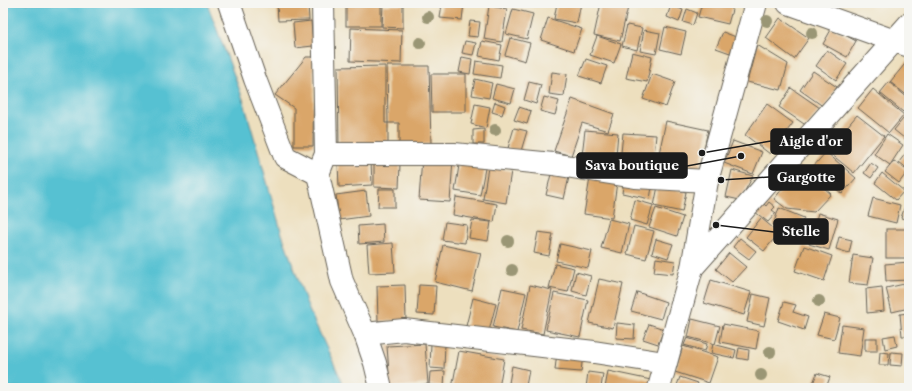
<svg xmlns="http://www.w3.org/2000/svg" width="912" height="391" viewBox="0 0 912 391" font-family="'Libre Caslon Text',serif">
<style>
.water{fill:#57c1d2;stroke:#3a6e77}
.building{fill:#daa669}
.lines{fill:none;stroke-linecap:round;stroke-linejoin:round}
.minor-casing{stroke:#656055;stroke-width:24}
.minor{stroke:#fff;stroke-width:22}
.tree{fill:#9a9675}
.leader{fill:none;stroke:#1c1c1c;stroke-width:1.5}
.callout-dot{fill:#1c1c1c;stroke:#f6f6f2;stroke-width:1.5}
.callout{fill:#1c1c1c;stroke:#1c1c1c;stroke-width:1.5}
.callout-label{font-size:13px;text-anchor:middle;font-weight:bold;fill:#fff}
</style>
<rect width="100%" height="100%" fill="#f6f6f2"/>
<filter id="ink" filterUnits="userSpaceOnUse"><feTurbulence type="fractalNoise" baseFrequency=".025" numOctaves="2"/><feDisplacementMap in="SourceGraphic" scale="8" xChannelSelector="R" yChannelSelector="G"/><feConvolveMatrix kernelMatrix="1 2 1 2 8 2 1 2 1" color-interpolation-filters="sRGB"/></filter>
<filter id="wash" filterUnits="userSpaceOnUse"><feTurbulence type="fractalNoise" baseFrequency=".012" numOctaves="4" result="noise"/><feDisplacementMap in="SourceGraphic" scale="16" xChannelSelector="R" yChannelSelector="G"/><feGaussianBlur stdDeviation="0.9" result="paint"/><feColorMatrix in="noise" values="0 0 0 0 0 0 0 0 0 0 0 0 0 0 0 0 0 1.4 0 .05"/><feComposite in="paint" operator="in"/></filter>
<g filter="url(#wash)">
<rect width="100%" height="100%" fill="#eddfbe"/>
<path class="water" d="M3,3h204l36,96 39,135 27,76 33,71 1,7h-340z"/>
<g id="blocks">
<g class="building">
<path d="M277,3h31l1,17 -31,1z"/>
<rect x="346" y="3" width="35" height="23"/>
<path d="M442,3h22l-2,17 -22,-2z"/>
<path d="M519,3h19l-1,4z"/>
<path d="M557,3h24l-4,20 -23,-4z"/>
<path d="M601,3h8l19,4 -8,34 -26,-6z"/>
<path d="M702,3h32l-6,21 -30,-7z"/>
<path d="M383,5h20v23l-21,-1z"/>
<path d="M671,5l12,5 -4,12 -12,-5z"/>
<path d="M489,6l18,3 -5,33 -18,-3z"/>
<path d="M513,9l20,5 -6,25 -21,-5z"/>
<path d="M687,9l10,4 -4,12 -10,-3z"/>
<path d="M548,18l34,11 -8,22 -33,-11z"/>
<path d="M780,18l29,20 -15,21 -28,-21z"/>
<path d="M311,21l2,25 -18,2 -2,-25z"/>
<path d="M470,21l10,1 -2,15 -10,-1z"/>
<path d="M627,25l15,3 -5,22 -15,-4z"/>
<path d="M665,27l21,5 -5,22 -21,-5z"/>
<path d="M351,28l51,2 -1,33 -51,-2z"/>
<path d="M832,28l24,13 -9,16 -24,-13z"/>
<path d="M644,30l16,3 -4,21 -16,-3z"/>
<path d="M723,32l13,5 -6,16 -14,-5z"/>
<path d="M597,36l24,8 -7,19 -24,-8z"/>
<path d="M510,38l20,5 -5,18 -20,-6z"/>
<path d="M465,41l11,2 -3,12 -11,-2z"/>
<path d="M482,41l20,4 -3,15 -20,-4z"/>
<path d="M757,45l31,19 -7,26 -34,-8z"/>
<path d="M827,50l20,14 -11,16 -20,-14z"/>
<path d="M632,52l20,5 -5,25 -21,-4z"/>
<path d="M306,57h8l-1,89h-19v-38l-19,-13z"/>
<path d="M462,57l10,2 -2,15 -11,-2z"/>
<path d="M586,59l21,7 -6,17 -22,-7z"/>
<path d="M909,59v38l-19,-15z"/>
<path d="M476,61l26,4 -2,13 -26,-4z"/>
<path d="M385,66v57h3v23l-49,1 -1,-80z"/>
<path d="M387,66h42l2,78 -32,1v-22h-11z"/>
<path d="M813,71l24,16 -13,20 -24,-17z"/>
<path d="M552,72l15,2 -3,22 -15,-2z"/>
<path d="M431,74h35v38h-34z"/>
<path d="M652,74l23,8 -9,25 -23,-8z"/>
<path d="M475,79l17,4 -3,15 -17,-3z"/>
<path d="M529,82l12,3 -5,19 -12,-4z"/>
<path d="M889,82l20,17v6l-6,7 -23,-19z"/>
<path d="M496,84l19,5 -4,14 -19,-5z"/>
<path d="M791,88l29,20 -13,18 -28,-19z"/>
<path d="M873,89l31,26 -15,18 -31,-25z"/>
<path d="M544,97l15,4 -4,14 -15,-4z"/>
<path d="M572,99l42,15 -6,17 -26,-8 -11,33 -17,-5z"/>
<path d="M495,102l10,4 -3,9 -10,-3z"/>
<path d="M475,104l15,3 -4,21 -15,-4z"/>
<path d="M767,104l26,19 -23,31 -25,-19z"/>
<path d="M519,107l12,4 -4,13 -13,-4z"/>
<path d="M908,113l1,1v28l-15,-12z"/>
<path d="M857,115l27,21 -30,37 -36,-30 9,-10 9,7z"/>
<path d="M666,121l42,9 -9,42 -42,-9z"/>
<path d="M514,128l13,3 -6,20 -13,-3z"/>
<path d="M484,129v15h-11v-14z"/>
<path d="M585,130l33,3 -3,34 -34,-3z"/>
<path d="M623,133l33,2 -3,31 -33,-3z"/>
<path d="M887,134l16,11 -13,20 -16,-11z"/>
<path d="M733,141l29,11 -9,22 -29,-11z"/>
<path d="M909,149v21l-10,-8z"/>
<path d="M826,152l30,26 -14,16 -30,-26z"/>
<path d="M422,157l31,2 -3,43 -31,-2z"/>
<path d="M460,159l26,4 -6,32 -25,-4z"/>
<path d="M371,161l1,24 -33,2 -1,-24z"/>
<path d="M894,161l14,10 -9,12 -14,-11z"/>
<path d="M871,163l7,5 -7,10 -7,-5z"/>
<path d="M374,164h26l-1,24 -25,-1z"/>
<path d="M488,167l23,4 -5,32 -23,-4z"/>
<path d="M800,167l31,27 -17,18 -27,-3 -13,-10z"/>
<path d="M732,170l21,6 -13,24 -14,-3z"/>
<path d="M882,173l22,18 -8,9 -21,-17z"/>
<path d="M551,174l18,3 -5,22 -18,-4z"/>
<path d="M625,176l28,5 -3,18 -28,-6z"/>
<path d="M590,178l27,4 -5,36 -28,-4z"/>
<path d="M658,186l28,6 -4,20 -28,-6z"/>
<path d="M379,189h16v18h-17z"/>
<path d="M366,191l3,25 -30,4 -3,-25z"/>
<path d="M909,194v26l-8,-2z"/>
<path d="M456,197l41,7 -3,18 -41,-7z"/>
<path d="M873,198l27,7 -4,18 -28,-7z"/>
<path d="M635,200l18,5 -6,20 -17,-5z"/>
<path d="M762,202l4,4 3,-4 6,5 -3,3 4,3 -8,9 -13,-10z"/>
<path d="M656,208l27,9 -6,19 -28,-9z"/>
<path d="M779,208l25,10 -7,16 -24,-9z"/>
<path d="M818,213l20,6 -9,31 -20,-6z"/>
<path d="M761,218l18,15 -15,18 -18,-14z"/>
<path d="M609,219l20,5 -7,29 -21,-5z"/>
<path d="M472,220l19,2 -3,19 -19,-3z"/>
<path d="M445,222l22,3 -2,18 -23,-3z"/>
<path d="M383,224l1,18 -25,2 -1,-18z"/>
<path d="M634,226l20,5 -8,28 -19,-5z"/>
<rect x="886" y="229" width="21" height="29"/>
<path d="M538,232l15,2 -4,22 -15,-3z"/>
<path d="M839,237l13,3 -3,13 -13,-4z"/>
<path d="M740,238l16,13 -7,8 -16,-12z"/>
<path d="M656,239l17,5 -5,14 -16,-5z"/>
<path d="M393,243l2,29 -26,1 -2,-28z"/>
<path d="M560,244l32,7 -4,17 -32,-7z"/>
<path d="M443,245l38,8 -9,38 -37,-9z"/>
<path d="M804,246l28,10 -8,25 -29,-10z"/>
<path d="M729,253l17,14 -14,15 -16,-13z"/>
<path d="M853,255l20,3 -5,27 -19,-2z"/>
<path d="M656,258l19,3 -2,13 -19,-2z"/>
<path d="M909,262v18l-23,1 -1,-17z"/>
<path d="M555,264l19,4 -6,24 -19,-4z"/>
<path d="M576,272l15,4 -5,19 -14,-4z"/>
<path d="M599,279l24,5 -10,44 -24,-5z"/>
<path d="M711,280l40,12 -7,23 -40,-12z"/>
<path d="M909,283v25l-17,4 -6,-24z"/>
<path d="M405,285l1,35 -28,1 -1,-35z"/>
<path d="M419,285l17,1 -2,29 -17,-1z"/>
<path d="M530,285l22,5 -9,44 -22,-4z"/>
<path d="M882,287l2,24 -17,2 -1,-24z"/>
<path d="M502,288l24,5 -9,39 -24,-5z"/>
<path d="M637,292l29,10 -5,17 -30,-8z"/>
<path d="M554,293l34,7 -8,37 -34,-7z"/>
<path d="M753,294l17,4 -6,28 -17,-4z"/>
<path d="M473,298l23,6 -7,27 -23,-5z"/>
<path d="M784,302l12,3 -3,7 15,5 -4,13 -26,-9z"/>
<path d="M909,313v23h-7l-2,-22z"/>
<path d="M824,314l16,4 -6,21 -17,-4z"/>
<path d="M692,319l28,7 -5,18 -27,-7z"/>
<path d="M617,323l18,2 -1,14 -18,-1z"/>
<path d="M649,324l15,5 -6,15 -15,-5z"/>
<path d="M723,324l36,7 -3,18 -36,-7z"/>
<path d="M842,325l22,3 -4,28 -22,-3z"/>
<path d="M895,335l2,11 -12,3 -2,-12z"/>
<path d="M687,338l20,6 -2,7 -21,-6z"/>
<rect x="865" y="338" width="12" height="13"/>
<path d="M431,343h14l-1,26 -14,-1z"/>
<path d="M425,344l3,40 -38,3 -3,-41z"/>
<path d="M713,344l23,6 -2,8 -23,-5z"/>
<path d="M683,346l35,11 -9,26 -34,-11z"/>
<path d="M739,348l10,2 -1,10 -11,-2z"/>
<path d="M459,351l45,8 -5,29h-47z"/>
<path d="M557,352l26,2 -2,18 -26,-2z"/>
<path d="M880,352l9,1 -1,12h-9z"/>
<path d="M891,352l12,1 -1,13 -12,-1z"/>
<path d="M512,366l17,4 -3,16 -17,-3z"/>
<path d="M445,371l-1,15 -15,-1 1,-13z"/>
<path d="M608,371l43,9 -2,8h-44z"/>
<path d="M588,372l15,2 -2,14h-15z"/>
<path d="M817,373l13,4 -4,11h-9l-5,-2z"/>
<path d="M680,377l18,6 -2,5h-20z"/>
</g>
</g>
</g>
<g filter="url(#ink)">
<use href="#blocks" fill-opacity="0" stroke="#656055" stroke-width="1"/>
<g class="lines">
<g class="minor-casing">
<g id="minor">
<path d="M229,3l26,76 30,78 33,17"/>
<path d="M323,3l3,151 -8,20 24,107 23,53 10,29 6,25"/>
<path d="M788,3l118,42"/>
<path d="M326,154h128l99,10 82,13 72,4"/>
<path d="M692,268l217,-244"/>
<path d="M365,334l39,-4 190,22 71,11"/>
<path d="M659,388l33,-120 15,-87 49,-178"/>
</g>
</g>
<use href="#minor" class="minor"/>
</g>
<g class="tree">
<circle cx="428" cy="17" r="6"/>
<circle cx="767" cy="21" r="6"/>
<circle cx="812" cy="33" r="6"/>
<circle cx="420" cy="43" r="6"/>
<circle cx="495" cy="130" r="6"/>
<circle cx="508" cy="241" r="6"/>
<circle cx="512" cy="270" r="6"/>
<circle cx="819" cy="301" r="6"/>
<circle cx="770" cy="352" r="6"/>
<circle cx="761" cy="375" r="6"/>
</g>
</g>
<path class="leader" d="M702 153L771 141M741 156L687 166M721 180L769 177M716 225L774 232"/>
<g class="callout-dot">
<circle cx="702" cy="153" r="4"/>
<circle cx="741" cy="156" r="4"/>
<circle cx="721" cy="180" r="4"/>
<circle cx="716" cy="225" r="4"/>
</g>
<g class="callout">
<rect x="771" y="129" width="80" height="25" rx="4"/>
<rect x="577" y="153" width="110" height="25" rx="4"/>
<rect x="769" y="165" width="75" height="25" rx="4"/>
<rect x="774" y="219" width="54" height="25" rx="4"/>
</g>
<g class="callout-label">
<text x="811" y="146">Aigle d'or</text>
<text x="632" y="170">Sava boutique</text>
<text x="806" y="182">Gargotte</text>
<text x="801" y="236">Stelle</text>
</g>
<rect width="912" height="391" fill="none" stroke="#f6f6f2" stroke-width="16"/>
</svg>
